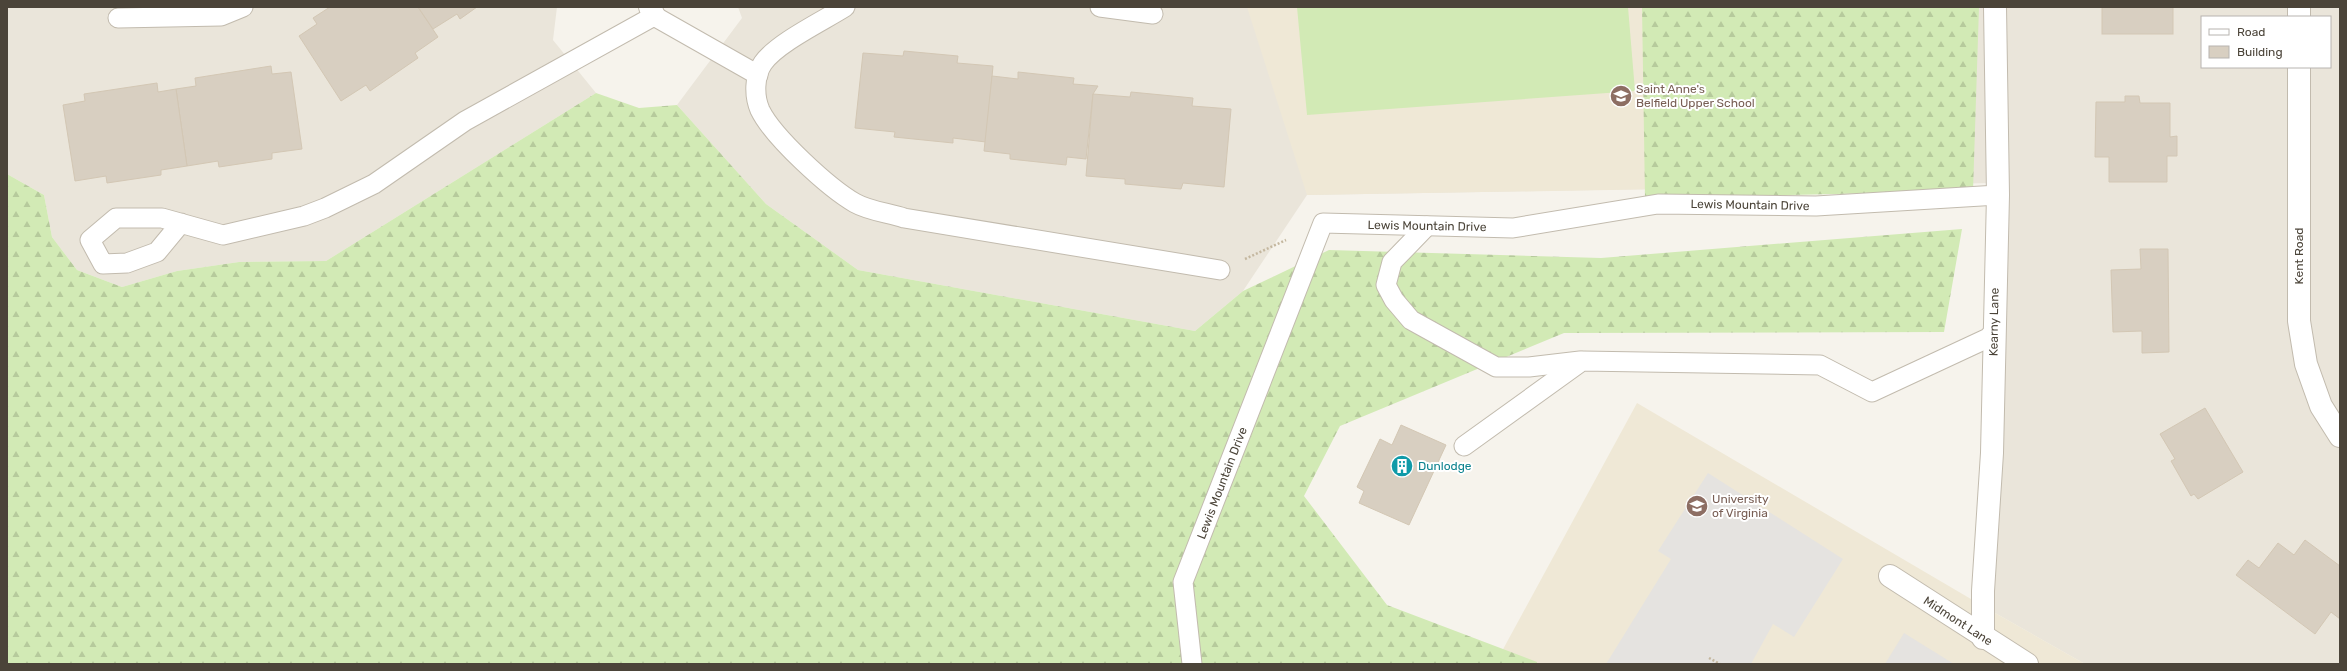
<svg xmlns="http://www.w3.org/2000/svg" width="2347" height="671" viewBox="0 0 2347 671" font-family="Rubik,sans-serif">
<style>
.residential{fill:#eae5da;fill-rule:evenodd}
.education{fill:#efe8d6}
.forest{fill:url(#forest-firs)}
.pitch{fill:#d2eab5}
.parking{fill:#e5e3e0}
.building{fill:#d8cfc1;stroke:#d3c7b4}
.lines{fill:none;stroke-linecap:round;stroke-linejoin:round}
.lane-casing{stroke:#c2bbae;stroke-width:21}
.street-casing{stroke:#c2bbae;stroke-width:24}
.path{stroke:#c4b79f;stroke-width:2.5;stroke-dasharray:2 2;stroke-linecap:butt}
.lane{stroke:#fff;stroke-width:19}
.street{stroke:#fff;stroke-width:22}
.labels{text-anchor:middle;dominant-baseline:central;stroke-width:4;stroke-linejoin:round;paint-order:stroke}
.education-label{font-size:12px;fill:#785e54;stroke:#fff;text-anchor:start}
.street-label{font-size:12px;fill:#4b4439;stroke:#fff}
.culture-label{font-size:12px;fill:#0d838f;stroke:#fff;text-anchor:start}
</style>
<defs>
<pattern id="forest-firs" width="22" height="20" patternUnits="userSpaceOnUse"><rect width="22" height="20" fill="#d2eab5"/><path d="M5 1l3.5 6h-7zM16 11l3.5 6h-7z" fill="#b6ca9c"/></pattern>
</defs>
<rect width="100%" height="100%" fill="#f6f3ec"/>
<g class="residential">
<path d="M7,7h550l-4,33 43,53 -270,168 -87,1 -62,9 -55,16 -45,-17 -25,-33 -8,-42 -37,-21z"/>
<path d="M738,7h1602v657h-255l-97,-55 8,-426 -689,12 -64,96 -48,40 -337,-61 -92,-66 -89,-99 65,-87zM2202,17h128v50h-128z"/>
</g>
<g class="education">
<path d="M1247,7h720v177l-660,11z"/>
<path d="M1637,403l351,206 97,55h-590z"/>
</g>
<g class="forest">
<path d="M1642,7h337l-6,184 -328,7z"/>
<path d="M596,93l43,15 38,-3 89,99 92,66 337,61 48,-40 86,-41 272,8 361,-29 -18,103 -380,1 -224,93 -36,70 83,109 150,57v2h-1530v-490l37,21 8,42 25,33 45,17 55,-16 62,-9 87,-1z"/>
</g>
<path class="pitch" d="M1297,7h331l7,84 -328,24z"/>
<g class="parking">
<path d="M1708,473l135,86 -49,78 -21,-13 -22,40h-145l65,-105 -13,-8z"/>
<path d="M1904,633l50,31h-69z"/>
</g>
<g class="building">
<path d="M330,7h88l20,30 -23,16 3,5 -48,33 -4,-6 -25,16 -42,-65 18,-12 -4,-6z"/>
<path d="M418,7h59l-17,12 -3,-5 -24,15z"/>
<rect x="2102" y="7" width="71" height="27"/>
<path d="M904,51l54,5 -1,7 36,3 -7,76 -33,-4v5l-59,-6 1,-5 -40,-4 8,-75 40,3z"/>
<path d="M271,66l1,8 19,-2 11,77 -30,4v6l-53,8 -1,-6 -31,5 -11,-77 20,-3 -1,-8z"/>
<path d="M1018,72l56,6 -1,6 25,2 -5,8 -7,65 -19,-2 -1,8 -56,-6v-5l-26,-3 8,-75 26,3z"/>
<path d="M157,83l1,9 18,-3 11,77 -26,4v5l-54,8 -1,-7 -31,5 -12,-76 22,-4 -1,-7z"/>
<path d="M1131,92l62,6 -1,8 39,3 -7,78 -41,-4 -2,6 -56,-5v-5l-39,-3 7,-82 37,3z"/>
<path d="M2125,96h14l1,7h30v34l7,-1v20h-10v26h-58v-25h-14l1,-55h29z"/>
<path d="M2140,249h28l1,103 -27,1v-22l-29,1 -2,-62 30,-1z"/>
<path d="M2205,408l38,64 -45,27 -4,-5 -3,2 -20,-35 4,-2 -15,-25z"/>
<path d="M1401,425l45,20 -37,80 -50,-22 5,-12 -7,-4 23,-48 12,6z"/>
<path d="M2305,540l35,26v53l-9,-7 -16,22 -79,-59 12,-15 11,8 19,-25 16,12z"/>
</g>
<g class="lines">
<g class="lane-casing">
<g id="lane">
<path d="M845,7c-22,14 -68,36 -82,56 -9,13 -9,33 -3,47 13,27 69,78 95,93 14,8 34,10 49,15l316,52"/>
<path d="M1100,7l53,7"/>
<path d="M118,18l103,-2 22,-9"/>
<path d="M181,223l-24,29 -30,11 -24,1 -13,-24 26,-22h46l61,17 81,-19 21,-8 49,-24 91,-63 189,-105 104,59"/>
<path d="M1427,226l-35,36 -6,23 8,15 17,20 85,47h33l51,-6"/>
<path d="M1464,446l118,-85 238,4 52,27 116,-54 6,-6"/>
<path d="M1192,664l-9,-82 140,-359 190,5 145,-24 158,2 182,-11"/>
</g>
</g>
<g class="street-casing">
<g id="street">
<path d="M650,7l4,9"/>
<path d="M2299,17v-10"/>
<path d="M2299,67v254l7,43 15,42 19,30"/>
<path d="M1890,576l137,88"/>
<path d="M1983,638v-47l9,-138 6,-258 -3,-188"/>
</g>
</g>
<g class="path">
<path d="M1245,259l41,-19"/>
<path d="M1709,658l11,6"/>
</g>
<use href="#lane" class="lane"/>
<use href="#street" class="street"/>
</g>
<defs>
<g id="school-disc" transform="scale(1.15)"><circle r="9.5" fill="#8d6e63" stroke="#fff"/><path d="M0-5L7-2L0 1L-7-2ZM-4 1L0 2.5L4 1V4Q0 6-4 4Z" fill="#fff"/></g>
<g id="building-disc" transform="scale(1.15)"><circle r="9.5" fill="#0f9aa8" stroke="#fff"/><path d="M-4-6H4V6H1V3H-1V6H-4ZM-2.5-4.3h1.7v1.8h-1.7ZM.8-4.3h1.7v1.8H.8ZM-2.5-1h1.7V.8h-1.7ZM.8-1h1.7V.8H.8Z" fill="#fff"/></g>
<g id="university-disc" transform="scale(1.15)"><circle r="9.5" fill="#8d6e63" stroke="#fff"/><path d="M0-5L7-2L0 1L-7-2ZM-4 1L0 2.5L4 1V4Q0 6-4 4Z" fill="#fff"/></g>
</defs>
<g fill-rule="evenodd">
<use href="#school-disc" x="1621" y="96"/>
<use href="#building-disc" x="1402" y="466"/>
<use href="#university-disc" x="1697" y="506"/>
</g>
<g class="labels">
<g class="education-label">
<text x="1636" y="89">Saint Anne's<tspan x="1636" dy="14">Belfield Upper School</tspan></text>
<text x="1712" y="499">University<tspan x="1712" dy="14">of Virginia</tspan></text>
</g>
<g class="street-label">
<text transform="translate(1750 205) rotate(1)">Lewis Mountain Drive</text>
<text transform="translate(1427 226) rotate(1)">Lewis Mountain Drive</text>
<text transform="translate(2299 256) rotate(-90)">Kent Road</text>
<text transform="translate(1994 322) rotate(-89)">Kearny Lane</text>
<text transform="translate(1222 483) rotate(-69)">Lewis Mountain Drive</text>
<text transform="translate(1958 621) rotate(33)">Midmont Lane</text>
</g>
<g class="culture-label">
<text x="1418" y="466">Dunlodge</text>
</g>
</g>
<rect width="2347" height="671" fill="none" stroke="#4b4439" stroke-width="16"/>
<rect x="2201" y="16" width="130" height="52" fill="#ffffff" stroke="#b7b4b0"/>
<rect x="2209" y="29" width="20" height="6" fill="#ffffff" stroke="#b7b4b0"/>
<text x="2237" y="36" font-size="12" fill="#4b4439">Road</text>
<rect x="2209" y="46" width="20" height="12" fill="#d8cfc1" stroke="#b7b4b0"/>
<text x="2237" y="56" font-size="12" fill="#4b4439">Building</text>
</svg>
